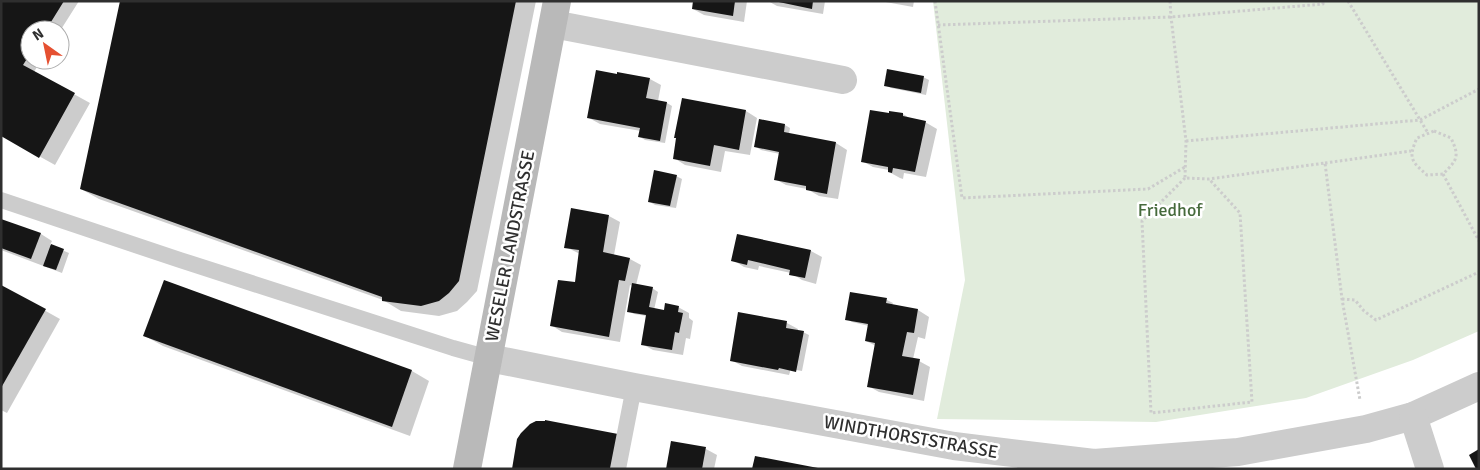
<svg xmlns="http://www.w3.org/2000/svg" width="1480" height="470" viewBox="0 0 1480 470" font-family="Signika,sans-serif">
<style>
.green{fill:#e1ecdc}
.shadow{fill:#0003}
.building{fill:#161616}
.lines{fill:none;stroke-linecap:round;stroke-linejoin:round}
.path{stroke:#ccc;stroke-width:3;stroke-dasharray:2.5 2.5;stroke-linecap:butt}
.lane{stroke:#ccc;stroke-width:16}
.street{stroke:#ccc;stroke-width:28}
.secondary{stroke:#b9b9b9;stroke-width:28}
.labels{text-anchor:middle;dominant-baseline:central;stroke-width:5;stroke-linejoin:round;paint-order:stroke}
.park-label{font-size:18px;fill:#466a3c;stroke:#fff}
.street-label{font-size:18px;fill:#2f2f2f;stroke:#fff}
</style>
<rect width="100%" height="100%" fill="#fff"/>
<path class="green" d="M933,1h546v330l-66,29 -107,38 -150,24 -219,-3 28,-139z"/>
<g class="shadow">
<path d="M1,1h78l-19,30 -30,-1v30h11l-7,12 56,31 -35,62 -54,-30z"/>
<path d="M121,1h415l-59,290 -10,11 -10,9 -18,5 -38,-5 -18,-11 -284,-101 -18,-10z"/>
<path d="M694,1h53l-3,21 -40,-7 -11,-6z"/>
<path d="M768,1h57l-2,13 -46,-8z"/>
<path d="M880,1h34l-1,6z"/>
<path d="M923,77l6,3 -3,15 -35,-7 -6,-3z"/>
<path d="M650,79l11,6 -3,16 9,2 5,3 -7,37 -20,-3 -5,-3 1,-6 -41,-7 -11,-6z"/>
<path d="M683,99l63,12 11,7 -7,37 -25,-4 -4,21 -36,-7 -11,-7z"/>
<path d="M903,114l8,5 14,3 12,7 -11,48 -22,-4 -1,6 -3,-1 -11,-6v-2l-16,-3 -11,-6z"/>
<path d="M785,125l5,3 -1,6 47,9 11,7 -9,49 -19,-3 -12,-7 -21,-4 -11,-6 5,-25 -19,-4 -5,-3z"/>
<path d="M676,176l6,3 -6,29 -21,-3 -5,-3z"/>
<path d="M609,216l11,6 -6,33 16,4 11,6 -5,20 16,3 6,4 -4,18 11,2 13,-5 11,6v5l4,3 -3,18 -4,-1 -3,17 -30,-5 -11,-6 5,-28 -13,-2 -6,-3 5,-25 -3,-1 -10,57 -58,-10 -11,-7 25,-41 4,-30 -14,-7z"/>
<path d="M1,221l40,13 11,7 -2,4 19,8 -7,20 -61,-23z"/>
<path d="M811,251l11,6 -6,27 -14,-4 -11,-7 -32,-7 -1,4 -14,-3 -11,-7z"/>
<path d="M165,281l247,90 17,10 -19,55 -247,-90 -18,-10z"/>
<path d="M1,286l59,33 -53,94 -6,-3z"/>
<path d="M851,293l36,7 6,3 -1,2 26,5 11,7 -4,22 -7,-2 -5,22 6,2 11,6 -6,34 -45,-9 -11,-6 8,-40 -10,-5 3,-15 -17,-4 -5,-3z"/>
<path d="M739,314l48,9 11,6v2l5,1 6,3 -7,36 -12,-2v3l12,2 -12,-2 -1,3 -47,-9 -11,-6z"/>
<path d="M706,449l11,6 -3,14h-47z"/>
</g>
<g class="building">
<path d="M1,1h63l-18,29h-16v24l-7,11 52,28 -36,65 -38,-22z"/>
<path d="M120,1h396l-57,280 -10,12 -10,8 -18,5 -39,-5v-4l-302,-108z"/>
<path d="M693,1h42l-2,15 -41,-7z"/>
<path d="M774,1h39l-1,8z"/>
<path d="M887,69l37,7 -3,17 -37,-7z"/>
<path d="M596,70l21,4v-2l33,6 -4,20 21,4 -7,39 -22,-4 2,-9 -53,-10z"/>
<path d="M682,98l64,12 -7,40 -25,-5 -4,21 -37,-7 3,-21h-2z"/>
<path d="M870,110l19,3v-2l14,2v3l23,5 -11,51 -22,-4 -1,5 -4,-1v-5l-27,-5z"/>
<path d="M759,119l26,5 -1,8 52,10 -9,52 -21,-4v-4l-32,-6 5,-28 -25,-5z"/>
<path d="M654,170l23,5 -7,31 -22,-4z"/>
<path d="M571,208l38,7 -6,37 27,6 -5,23 -6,-1 -10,57 -59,-11 8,-46 17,2 4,-32 -15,-2z"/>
<path d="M1,219l40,14 -10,26 -30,-11z"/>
<path d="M737,234l74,16 -6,28 -16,-3 1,-5 -42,-10 -1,5 -16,-4z"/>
<path d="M51,244l13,5 -8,21 -13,-4z"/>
<path d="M164,280l248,90 -20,57 -249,-91z"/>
<path d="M632,283l21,4 -4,20 15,3 1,-7 14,3 -1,6 5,1 -4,20 -4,-1 -3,18 -31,-5 5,-30 -19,-3z"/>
<path d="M1,285l45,24 -45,79z"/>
<path d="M850,292l37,6 -1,5 32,6 -4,24 -7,-1 -5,24 18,3 -7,36 -46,-8 8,-44 -10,-2 3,-17 -23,-4z"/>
<path d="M738,312l49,9 -1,7 18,3 -8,41 -17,-4 -1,2 -48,-9z"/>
<path d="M545,420l73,14 -6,35h-100l5,-30 4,-6 9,-9 6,-3h9z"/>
<path d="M671,441l35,6 -4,22h-36z"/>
<path d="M1479,449v20h-3l-7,-14z"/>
<path d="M755,456l63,12v1h-66z"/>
</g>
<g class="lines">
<g class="path">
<path d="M935,1l27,197 186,-9 37,-22"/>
<path d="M1170,1l1,16 15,124 -1,37 24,1 116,-16 17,136 18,101"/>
<path d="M1348,1l80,132"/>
<path d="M938,25l233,-8 152,-13v-3"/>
<path d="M1434,131l17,7c9,19 6,22 -8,36l-16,1c-16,-14 -19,-17 -10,-37z"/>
<path d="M1186,141l234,-21 59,-31"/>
<path d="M1325,163l86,-12"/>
<path d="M1443,174l36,67"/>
<path d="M1185,178l-43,43 9,192 101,-11 -12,-189 -31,-34"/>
<path d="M1342,299l13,1 9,11 12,9 103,-48"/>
</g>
<g class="lane">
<path d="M1,200l179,60 273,88 36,10"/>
<path d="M618,469l16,-82"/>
</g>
<g class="street">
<path d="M553,24l290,56"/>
<path d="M489,358l145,29 320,59 140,17 144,-11 128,-23 47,-13 66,-30"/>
<path d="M1413,416l17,53"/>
</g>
<path class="secondary" d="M467,469l90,-468"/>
</g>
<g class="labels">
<g class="park-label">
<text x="1170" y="210">Friedhof</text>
</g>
<g class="street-label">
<text transform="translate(510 246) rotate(-79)">WESELER LANDSTRASSE</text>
<text transform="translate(911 437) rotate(10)">WINDTHORSTSTRASSE</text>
</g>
</g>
<rect width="1480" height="470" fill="none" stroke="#2f2f2f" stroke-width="5"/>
<g transform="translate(45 45) rotate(327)"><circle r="24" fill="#ffffff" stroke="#acacac"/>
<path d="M0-4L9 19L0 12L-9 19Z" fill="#e55031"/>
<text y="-8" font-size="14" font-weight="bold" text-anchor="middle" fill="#2f2f2f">N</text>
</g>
</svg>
